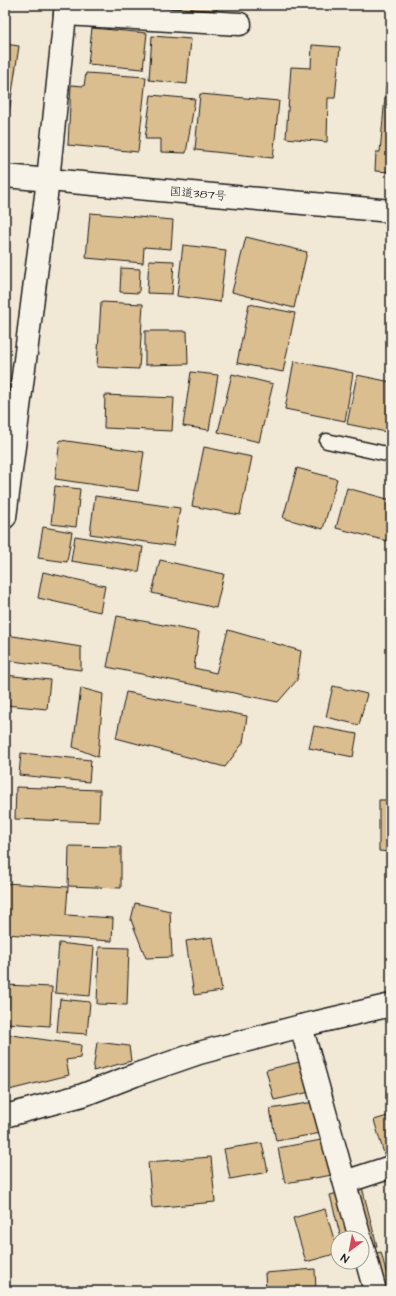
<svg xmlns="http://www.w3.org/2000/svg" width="396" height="1296" viewBox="0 0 396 1296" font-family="'Architects Daughter','Klee One',sans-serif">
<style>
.building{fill:#dbbe8f;stroke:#1c1c1c}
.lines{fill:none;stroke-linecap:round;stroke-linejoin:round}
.service-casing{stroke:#1c1c1c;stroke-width:17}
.minor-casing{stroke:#1c1c1c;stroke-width:25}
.tertiary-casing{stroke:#1c1c1c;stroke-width:25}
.trunk-casing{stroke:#1c1c1c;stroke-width:25}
.service{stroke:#f7f3e8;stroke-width:14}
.minor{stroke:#f7f3e8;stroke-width:22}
.tertiary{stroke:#f7f3e8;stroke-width:22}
.trunk{stroke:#f7f3e8;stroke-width:22}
.labels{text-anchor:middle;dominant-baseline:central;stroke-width:3.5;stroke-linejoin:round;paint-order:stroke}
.street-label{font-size:12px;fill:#1c1c1c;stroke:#f7f3e8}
</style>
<rect width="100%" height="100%" fill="#f1e8d6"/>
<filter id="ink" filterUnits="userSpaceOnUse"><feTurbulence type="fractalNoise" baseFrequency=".025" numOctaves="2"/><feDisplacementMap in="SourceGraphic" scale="8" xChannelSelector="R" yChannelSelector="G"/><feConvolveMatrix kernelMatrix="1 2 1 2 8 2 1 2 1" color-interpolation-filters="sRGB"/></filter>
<g filter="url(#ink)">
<g class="building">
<path d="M142,5h75l-1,6z"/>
<path d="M92,28l55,5 -4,36 -55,-5z"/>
<path d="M152,36l39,3 -4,45 -38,-4z"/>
<path d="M5,44l14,2 -10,67h-4z"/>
<path d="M312,45l28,2 -5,51h-7l-1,44 -41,-4 5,-71 20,1z"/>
<path d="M86,73l60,4 -8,75 -70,-7 3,-60 13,1z"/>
<path d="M386,86h5v86l-16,-1 1,-19h4z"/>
<path d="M200,94l79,7 -6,57 -78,-8z"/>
<path d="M151,95l44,4 -9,54 -25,-1v-13h-16z"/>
<path d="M90,213l83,7 -2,29 -27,-2 -1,16 -57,-5z"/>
<path d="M246,237l61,15 -13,56 -62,-16z"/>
<path d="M183,245l43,5 -6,52 -43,-6z"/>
<path d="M149,260l25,1 -2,33 -25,-1z"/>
<path d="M121,268l19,1 -1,24 -19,-1z"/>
<path d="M101,302l42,2 -4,65 -42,-2z"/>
<path d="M249,304l46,9 -12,59 -46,-9z"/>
<path d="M145,331h42l1,33 -43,1z"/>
<path d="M294,361l59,12 -8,48 -60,-12z"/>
<path d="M191,372l27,3 -9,55 -26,-4z"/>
<path d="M232,374l41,10 -14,58 -41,-10z"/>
<path d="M357,375l34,7v51l-44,-9z"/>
<path d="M105,395l69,3 -2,33 -68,-3z"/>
<path d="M60,440l84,12 -6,39 -83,-12z"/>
<path d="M204,447l48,10 -12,58 -48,-9z"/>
<path d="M297,468l40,11 -14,50 -40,-11z"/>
<path d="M55,486l25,3 -4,38 -25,-3z"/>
<path d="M347,488l44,12v42l-55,-14z"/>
<path d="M95,496l85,12 -6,38 -84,-12z"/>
<path d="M43,527l29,5 -5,30 -29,-4z"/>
<path d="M75,536l68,11 -4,25 -68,-11z"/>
<path d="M160,560l64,14 -8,34 -64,-15z"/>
<path d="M43,572l62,14 -5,26 -62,-14z"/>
<path d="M117,616l82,16 -5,36 22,5 12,-43 73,21 -4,29 -19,22 -171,-35z"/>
<path d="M7,635l74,12v23l-76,-10v-14z"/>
<path d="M5,675l45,5 -3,29 -42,-4z"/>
<path d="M333,686l34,8 -8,31 -33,-8z"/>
<path d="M81,688l22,6 -5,63 -25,-10z"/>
<path d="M126,692l121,24 -4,27 -18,24 -109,-29z"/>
<path d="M314,726l43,8 -4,23 -44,-9z"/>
<path d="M21,753l70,7 -2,22 -70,-7z"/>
<path d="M16,787l84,3 -1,32 -84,-3z"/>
<path d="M379,800h12v52l-12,-1z"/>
<path d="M69,846l52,1v41l-53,-2z"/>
<path d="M5,883l63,4 -2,28 47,3 -1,23 -107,-7z"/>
<path d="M135,903l35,8 2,46 -26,1 -15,-38z"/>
<path d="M213,937l9,54 -28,4 -8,-54z"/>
<path d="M59,943l35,4 -4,49 -35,-3z"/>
<path d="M99,947l30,1 -2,57 -30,-1z"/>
<path d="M5,985l47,2 -2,39 -45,-3z"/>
<path d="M60,999l30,3 -3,32 -30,-2z"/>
<path d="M5,1034l76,11 -1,13 -14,2 3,15 -64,16z"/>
<path d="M97,1042l32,4 2,15 -38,10z"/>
<path d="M320,1057l8,31 -54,12 -8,-30z"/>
<path d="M333,1099l5,31 -62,11 -6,-32z"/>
<path d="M391,1115v59h-1l-16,-54z"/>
<path d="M343,1136l7,36 -65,11 -7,-35z"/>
<path d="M262,1143l6,29 -38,7 -6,-30z"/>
<path d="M211,1157l4,45 -63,6 -4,-46z"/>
<path d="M362,1187l15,59 -15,4v-12h-21l-11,-43z"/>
<path d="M325,1209l13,44 -32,9 -13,-44z"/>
<rect x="5" y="1236" width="1" height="32"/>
<path d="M381,1252l10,39h-22l-7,-35z"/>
<path d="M315,1269l1,22h-50l-1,-18z"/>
<rect x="5" y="1279" width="2" height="12"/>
</g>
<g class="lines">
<g class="service-casing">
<path id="service" d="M327,441l64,14"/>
</g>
<g class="minor-casing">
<g id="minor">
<path d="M65,14l175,10"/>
<path d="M5,517l43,-337 18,-175"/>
<path d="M301,1026l59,212"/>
<path d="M345,1182l46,-15"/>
<path d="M362,1244l13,47"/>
</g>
</g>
<g class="tertiary-casing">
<path id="tertiary" d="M5,1116l78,-21 52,-20 64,-22 102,-27 90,-21"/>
</g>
<g class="trunk-casing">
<path id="trunk" d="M5,176l386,35"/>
</g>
<use href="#service" class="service"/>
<use href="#minor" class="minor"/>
<use href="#tertiary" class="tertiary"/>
<use href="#trunk" class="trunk"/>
</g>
</g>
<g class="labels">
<g class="street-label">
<text transform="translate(198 194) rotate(5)">国道387号</text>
</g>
</g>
<rect width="396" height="1296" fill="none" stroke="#f7f3e8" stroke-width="20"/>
<rect x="10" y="10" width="376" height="1276" fill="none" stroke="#1c1c1c" stroke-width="1.5" filter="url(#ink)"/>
<g transform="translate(350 1250) rotate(212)"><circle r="19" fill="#f7f3e8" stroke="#9f9d96"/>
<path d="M0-3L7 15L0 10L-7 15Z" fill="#d1495b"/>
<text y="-6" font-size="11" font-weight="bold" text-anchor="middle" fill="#1c1c1c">N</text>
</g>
</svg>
